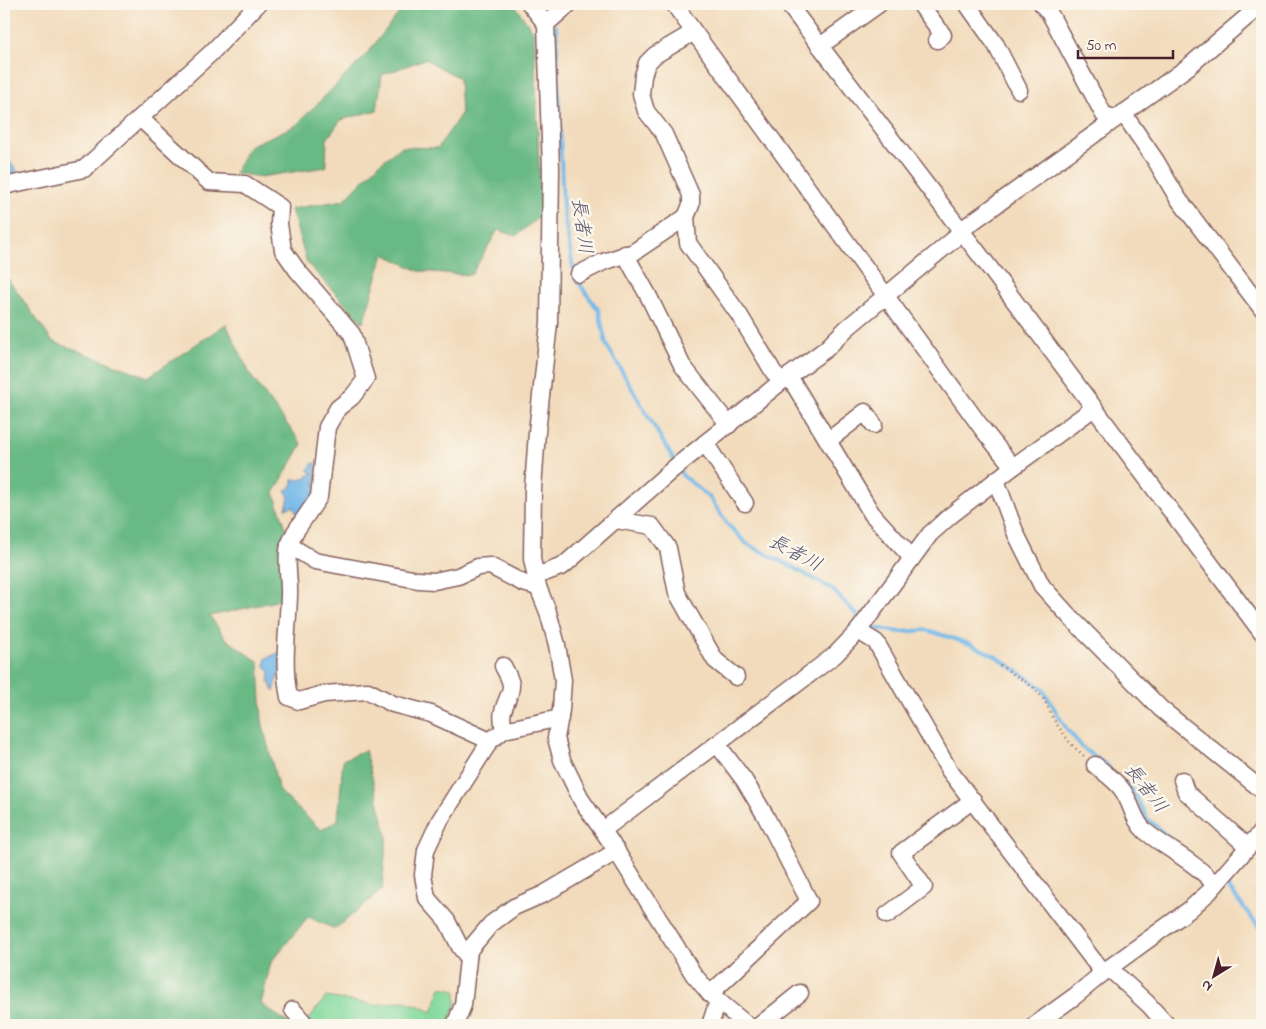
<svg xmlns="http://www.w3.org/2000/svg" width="1266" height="1029" viewBox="0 0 1266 1029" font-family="'Indie Flower','Klee One',sans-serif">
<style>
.green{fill:#82d99d;stroke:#667c64}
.forest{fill:#69b984;stroke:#5a6c58}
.water{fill:#71b7e8;stroke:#5e6b8a}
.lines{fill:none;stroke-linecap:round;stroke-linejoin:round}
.stream{stroke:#71b7e8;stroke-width:4}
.minor-casing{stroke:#85615e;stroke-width:19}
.path{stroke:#85615e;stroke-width:2.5;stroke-dasharray:1 4;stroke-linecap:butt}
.minor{stroke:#fff;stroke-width:16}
.labels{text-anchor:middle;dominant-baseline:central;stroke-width:5;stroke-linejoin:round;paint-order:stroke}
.water-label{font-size:19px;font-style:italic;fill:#58546d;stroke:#fbf7ec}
</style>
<rect width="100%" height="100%" fill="#fbf7ec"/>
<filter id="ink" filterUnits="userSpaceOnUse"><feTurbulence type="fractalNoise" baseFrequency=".02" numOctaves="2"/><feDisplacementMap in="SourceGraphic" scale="10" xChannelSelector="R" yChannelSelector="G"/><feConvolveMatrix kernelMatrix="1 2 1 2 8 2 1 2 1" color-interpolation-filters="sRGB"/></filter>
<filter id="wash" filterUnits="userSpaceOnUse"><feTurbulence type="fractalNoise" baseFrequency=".0096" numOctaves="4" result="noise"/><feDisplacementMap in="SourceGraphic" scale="20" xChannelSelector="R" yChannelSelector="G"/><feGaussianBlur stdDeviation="1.12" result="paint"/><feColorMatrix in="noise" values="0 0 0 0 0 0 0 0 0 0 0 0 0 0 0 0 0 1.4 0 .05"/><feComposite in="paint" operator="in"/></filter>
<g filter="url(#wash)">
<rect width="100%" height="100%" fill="#f2dbbc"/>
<path class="green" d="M441,987l15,3v15l-9,20h-131l-8,-5 18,-23 49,8 29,-4 15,5 13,6z"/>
<g class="forest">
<path d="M406,4h108l20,29 7,182 -25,21 -18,-6 -27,45 -52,-4 -35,-17 -21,69 -56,-60 -16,-54 53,-9 35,-36 22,-17 37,1 23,-34 -2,-36 -34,-19 -43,16 -5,35 -36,10 -14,19 -1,28 -66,10 -25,-4 14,-27 46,-20 70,-70z"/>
<path d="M4,273l48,68 96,36 78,-53 25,52 51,68 -28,49 13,38 -6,69 -71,16 16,23 33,23 3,59 17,70 42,39 17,-10 5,-60 22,-10 22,86 -5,54 -47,39 -27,-12 -37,45 -10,42 30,21h-287z"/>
</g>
<g class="water">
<path d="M4,156l12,13 2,9 -14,4z"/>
<path d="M313,463h3l-1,33 -19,26 -2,-4 3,-4 -4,-8 -7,3 3,-12 -4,-7 4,-1 4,-5v-5l8,1 12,-7 -5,-3z"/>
<path d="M281,652l-1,17 -6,23 -5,-10 1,-10 -5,-6 1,-8z"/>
</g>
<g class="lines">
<g class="stream">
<path d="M556,26l7,183 11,64"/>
<path d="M576,279l23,32 7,33 69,118"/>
<path d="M679,468l3,7 27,22 20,29 18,18 49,25 36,20 29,30"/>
<path d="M868,624l6,4 27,4 26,-2 43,14 27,13 45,31 24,40 18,21 25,18"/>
<path d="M1127,784l4,4 16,30 26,24"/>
<path d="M1224,882l38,49"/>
</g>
</g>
</g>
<g filter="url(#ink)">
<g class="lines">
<g class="minor-casing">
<g id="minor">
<path d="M530,4l16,20 5,145 -2,154 -12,109 -4,57 -1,70 6,28 10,25 9,33 6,35 -2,30 -5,28 6,22 20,41 28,40 84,134 16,19 37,31"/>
<path d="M674,4l20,28 -39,23 -8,8 -4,13 -2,18 5,17 18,23 27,61v10l-5,12 2,26 52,73 34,57 8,8"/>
<path d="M788,4l204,267 270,362"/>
<path d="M920,4l23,31 -6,5"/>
<path d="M967,4l29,41 23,45"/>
<path d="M1042,4l8,10 54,101 11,3"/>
<path d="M546,24l23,-20"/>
<path d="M694,32l290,399 29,36"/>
<path d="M820,46l59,-42"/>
<path d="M1123,113l33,48 21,36 85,112"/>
<path d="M140,118l69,64 36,2 35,23 -1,17 4,26 14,20 55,64 14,45 -14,18 -14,11 -11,19 -8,70 -24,35 -6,13 26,16 103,19 16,1 24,-5 20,-9 12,-1 33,17 15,4"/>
<path d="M4,186l80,-17 127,-116 47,-49"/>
<path d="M625,254l23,41 34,70 47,60"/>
<path d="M579,274l24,-12 31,-10 52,-35"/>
<path d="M789,376l83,138 40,44"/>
<path d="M829,440l36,-28 9,13"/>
<path d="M705,443l40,60"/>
<path d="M996,480l20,54 26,52 28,31 91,92 101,81"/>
<path d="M616,520l36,6 16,22 9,45 38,67 21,17"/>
<path d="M289,545c-4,17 1,34 0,51 -1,33 -7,68 0,101l10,4 25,-7 44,-3 25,13 38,10 59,27"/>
<path d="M536,576l27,-10 110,-97 109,-88 44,-32 21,-21 106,-88 8,-10 227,-163 74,-63"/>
<path d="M858,631l18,11 73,128 154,203"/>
<path d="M503,666c14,25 7,22 0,45 -2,5 0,13 1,19"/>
<path d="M1095,765c9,8 21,15 28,26 9,13 10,29 22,40 23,19 51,31 70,54"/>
<path d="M1182,780l4,12 62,55"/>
<path d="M603,830l232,-175 23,-24 72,-97 20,-18 63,-49 81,-59"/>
<path d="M887,915l37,-28 -23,-34 72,-53"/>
<path d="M468,957l-8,-10 -13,-26 -20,-23 -4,-23 3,-25 14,-30 50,-79 14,-11 56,-12"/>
<path d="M1109,968l39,36 19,21"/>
<path d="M710,994l99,-93 -44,-86 -21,-35 -27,-36"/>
<path d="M293,1010l13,15"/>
<path d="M455,1025l8,-20 6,-55 22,-26 23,-17 30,-13 73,-43"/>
<path d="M710,1025l8,-24"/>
<path d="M760,1025l40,-32"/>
<path d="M1035,1025l40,-29 34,-28 80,-58 20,-18 53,-61"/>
</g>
</g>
<path class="path" d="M1000,665l33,22 10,11 13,25 14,20 14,13"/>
<use href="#minor" class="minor"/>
</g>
</g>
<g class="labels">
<g class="water-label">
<text transform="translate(581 226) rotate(82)">長者川</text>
<text transform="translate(795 554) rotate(28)">長者川</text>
<text transform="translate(1145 789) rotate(52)">長者川</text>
</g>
</g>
<rect width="1266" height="1029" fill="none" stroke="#fbf7ec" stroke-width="20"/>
<g transform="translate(1214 976) rotate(217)" stroke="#fbf7ec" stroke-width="4" paint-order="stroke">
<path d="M0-4L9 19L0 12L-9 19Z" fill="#4a1f2b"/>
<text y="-8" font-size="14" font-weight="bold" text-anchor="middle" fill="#4a1f2b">N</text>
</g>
<path d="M1078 50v8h95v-8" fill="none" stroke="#4a1f2b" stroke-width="2.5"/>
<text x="1086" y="50" font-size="15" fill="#4a1f2b" stroke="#fbf7ec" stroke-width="4" paint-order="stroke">50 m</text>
</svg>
